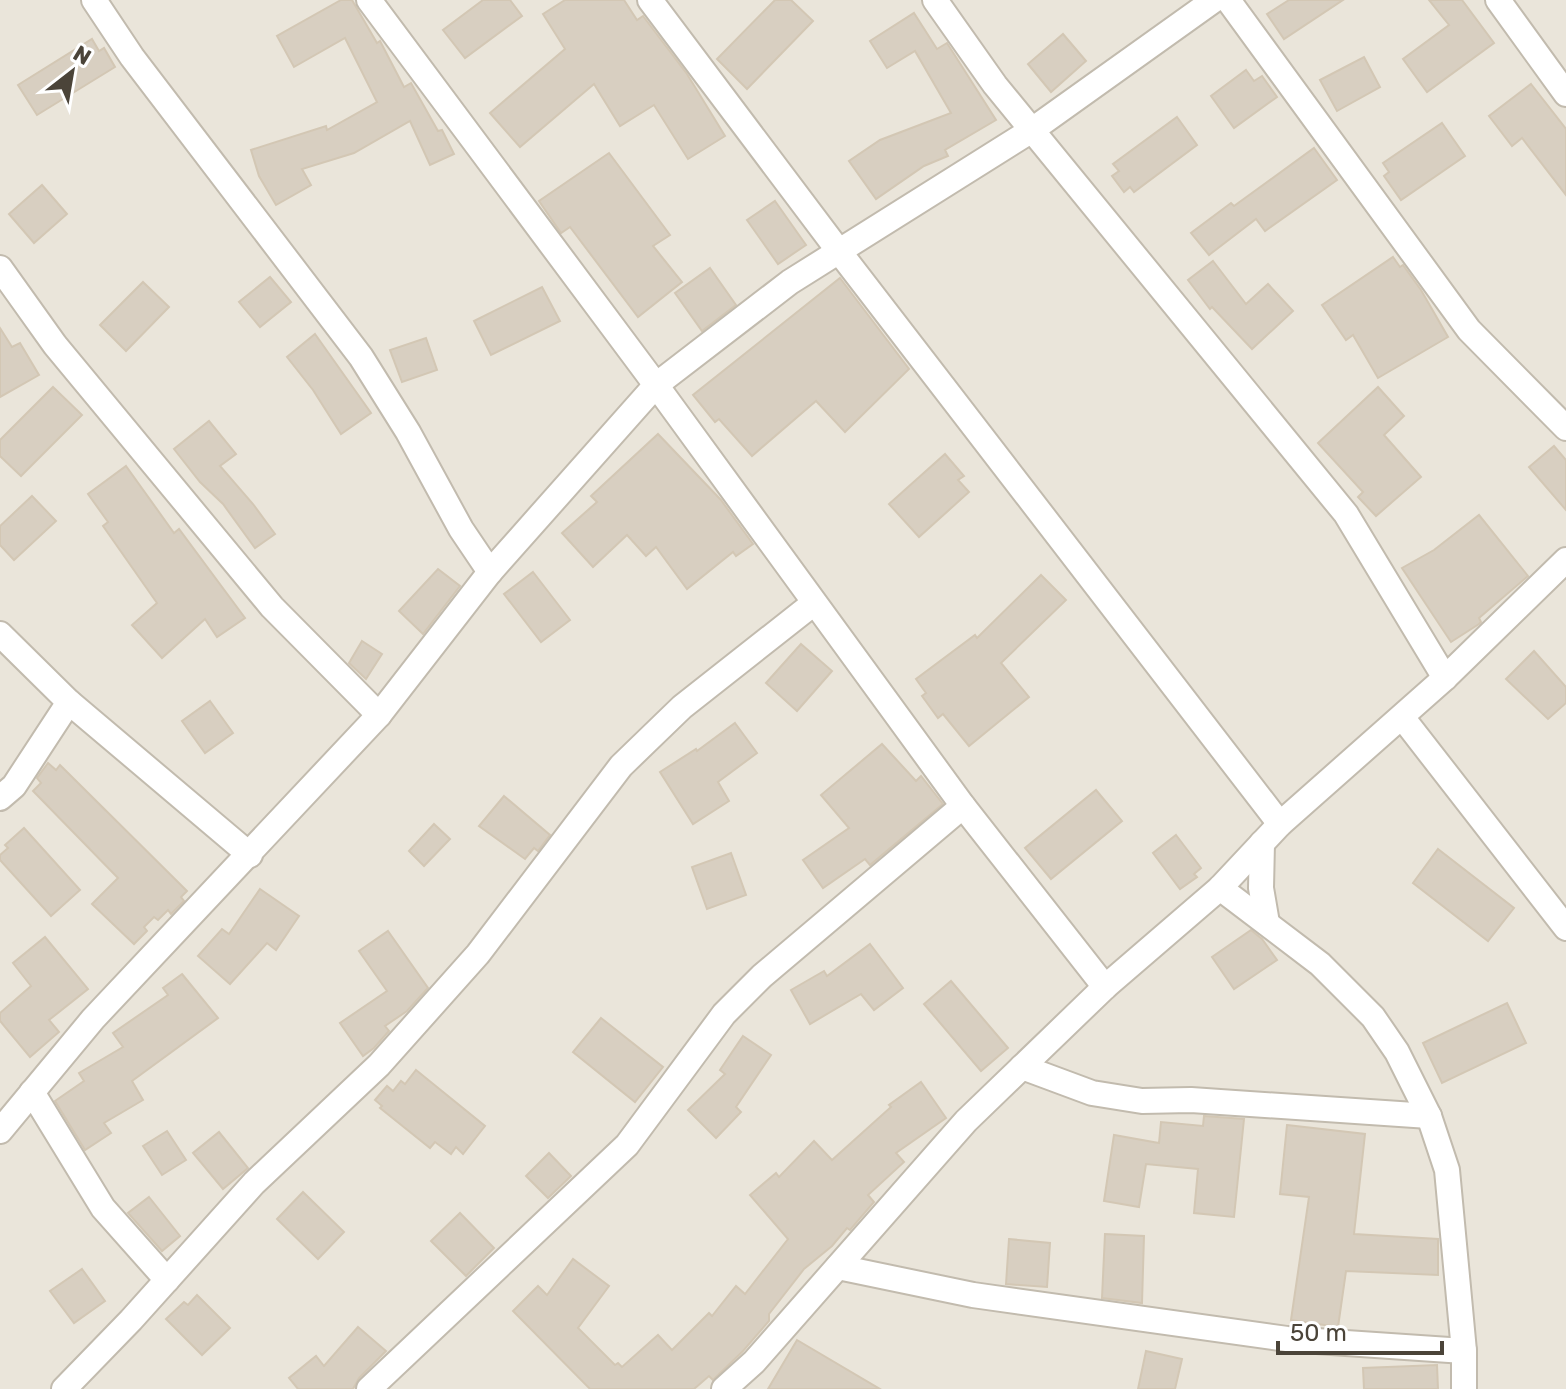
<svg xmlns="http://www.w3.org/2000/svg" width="1566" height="1389" viewBox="0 0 1566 1389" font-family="Rubik,sans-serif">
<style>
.residential{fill:#eae5da}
.building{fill:#d8cfc1;stroke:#d3c7b4;stroke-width:2}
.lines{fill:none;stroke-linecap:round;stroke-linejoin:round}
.minor-casing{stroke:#c2bbae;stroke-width:28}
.minor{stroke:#fff;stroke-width:24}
</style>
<rect width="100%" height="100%" fill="#f6f3ec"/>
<rect class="residential" x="0" y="0" width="1566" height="1389"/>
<g class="building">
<path d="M341,0h11l25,43 3,-2 24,46 7,-4 27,48 4,-1 12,24 -24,11 -20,-44 -56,32 -52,16 9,16 -35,20 -17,-29 -8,-26 75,-24 1,4 50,-28 -32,-64 -51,29 -17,-31z"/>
<path d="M483,0h27l12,16 -57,42 -22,-28z"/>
<path d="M565,0h59l13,20 6,-4 44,58 38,62 -37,23 -34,-54 -34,21 -26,-42 -74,63 -30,-34 75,-64 -22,-35z"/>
<path d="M775,0h16l22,21 -66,68 -30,-30z"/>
<path d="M1289,0h54l-59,39 -17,-25z"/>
<path d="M1429,0h33l32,43 -67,49 -24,-33 46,-34z"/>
<path d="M914,13l23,36 10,-6 49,77 -51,30 3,6 -24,10 -48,33 -27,-38 31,-21 71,-27 -36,-62 -28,17 -17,-27z"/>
<path d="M1063,34l23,27 -35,31 -23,-28z"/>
<path d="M92,39l7,12 5,-3 11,19 -78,48 -19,-30z"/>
<path d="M1364,57l16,30 -43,24 -17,-31z"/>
<path d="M1246,70l8,11 8,-5 15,21 -43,31 -23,-32z"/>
<path d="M1531,84l35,45v66l-44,-57 -10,8 -23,-30z"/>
<path d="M1177,117l20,28 -63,47 -4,-5 -6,5 -12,-16 7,-5 -6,-7z"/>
<path d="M1442,123l23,33 -64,44 -17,-24 5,-4 -6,-9z"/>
<path d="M1314,148l23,32 -72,51 -9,-12 -47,36 -18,-22 40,-30 3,3z"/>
<path d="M609,153l61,82 -17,11 29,36 -44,35 -68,-90 -9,6 -22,-32z"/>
<path d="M42,185l25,29 -33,29 -25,-29z"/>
<path d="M775,201l31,44 -28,19 -31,-44z"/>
<path d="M1393,257l7,10 3,-2 18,25 27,47 -70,41 -25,-43 -7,5 -24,-35z"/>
<path d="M1213,261l33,43 22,-20 25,27 -41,38 -40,-42 -2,2 -22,-29z"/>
<path d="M710,268l26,37 -34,26 -27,-38z"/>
<path d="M270,277l21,25 -31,25 -21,-25z"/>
<path d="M840,278l69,91 -64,63 -29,-31 -64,55 -33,-37 -4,3 -22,-27z"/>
<path d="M143,282l26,25 -43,44 -26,-26z"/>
<path d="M542,287l18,34 -69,34 -17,-34z"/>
<path d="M0,328l12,19 8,-4 19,32 -39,22z"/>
<path d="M315,334l56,79 -30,21 -28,-44 -26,-33z"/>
<path d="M426,338l11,32 -35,12 -12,-32z"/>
<path d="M53,387l29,28 -61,61 -21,-20v-16z"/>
<path d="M1378,387l26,29 -20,19 37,42 -45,39 -18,-19 5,-5 -45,-49z"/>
<path d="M209,421l27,33 -16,12 33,38 22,30 -20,14 -32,-44 -23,-22 -26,-33z"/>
<path d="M658,434l63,66 32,44 -17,12 -3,-4 -46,37 -31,-42 -10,9 -19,-21 -34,32 -31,-34 35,-31 -6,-6z"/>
<path d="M1554,446l12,14v50l-37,-43z"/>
<path d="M945,454l19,22 -6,4 11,12 -50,45 -30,-33z"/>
<path d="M126,466l48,67 5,-4 66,89 -28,19 -12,-18 -43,39 -30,-33 25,-22 -54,-77 5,-4 -20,-28z"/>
<path d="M32,496l24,25 -42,39 -14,-15v-19z"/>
<path d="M1479,515l49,61 -49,42 2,4 -2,2 -28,18 -49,-74 32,-18z"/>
<path d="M438,569l22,17 -37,48 -24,-23z"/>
<path d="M533,572l37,48 -29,22 -37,-48z"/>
<path d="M1041,575l25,25 -65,63 28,34 -60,49 -26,-32 -5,4 -16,-22 4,-3 -10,-14 59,-44 2,3z"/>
<path d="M362,641l20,13 -16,25 -17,-16z"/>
<path d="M801,644l31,27 -35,40 -31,-28z"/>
<path d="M1534,651l32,36v16l-18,16 -42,-40z"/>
<path d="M210,701l23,32 -28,20 -23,-32z"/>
<path d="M735,723l22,30 -39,29 11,19 -36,23 -33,-52 36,-23 1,2z"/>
<path d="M882,744l34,37 5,-5 22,28 -73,61 -5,-6 -42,29 -20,-28 46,-32 -28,-33z"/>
<path d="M48,763l8,7 4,-5 127,126 -6,6 3,4 -13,13 -3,-4 -10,10 -4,-3 -10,10 3,4 -13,13 -42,-40 26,-26 -85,-87 8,-8 -4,-5z"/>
<path d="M1096,790l26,31 -71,58 -26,-31z"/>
<path d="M504,796l46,39 -12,16 -4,-3 -9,11 -46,-33z"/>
<path d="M434,824l16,15 -26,27 -15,-15z"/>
<path d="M24,828l56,62 -29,26 -51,-56v-5l8,-7 -3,-3z"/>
<path d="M1176,835l25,33 -7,6 3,3 -17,12 -27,-36z"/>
<path d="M1438,849l76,59 -26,33 -75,-58z"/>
<path d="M731,853l15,42 -39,14 -15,-42z"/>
<path d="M260,889l39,27 -23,34 -9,-7 -37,41 -32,-28 24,-27 7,5z"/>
<path d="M1251,930l11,9 15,21 -43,29 -22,-32z"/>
<path d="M388,931l40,57 -21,23 -22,15 4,5 -15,17 -11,8 -23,-33 47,-32 -28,-40z"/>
<path d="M45,937l43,52 -39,31 10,12 -29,25 -30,-36v-8l31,-27 -18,-23z"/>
<path d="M870,944l33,44 -29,22 -13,-16 -51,30 -19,-34 33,-19 3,5z"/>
<path d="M182,974l36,44 -86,63 11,19 -39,23 7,10 -26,17 -30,-49 29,-20 -5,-8 44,-26 -10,-14 55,-38 -5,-7z"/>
<path d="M951,981l57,67 -27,23 -57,-67z"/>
<path d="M1507,1003l19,40 -84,40 -19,-40z"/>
<path d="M601,1018l62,49 -28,35 -62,-50z"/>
<path d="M743,1036l28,19 -35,52 5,5 -25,26 -28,-28 37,-36 -5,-4z"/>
<path d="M416,1070l69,56 -22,28 -7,-7 -5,7 -16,-12 -5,6 -50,-40 2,-2 -7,-6 12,-14 6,5 8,-10 4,3z"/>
<path d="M921,1082l25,36 -50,35 8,9 -36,33 6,7 -24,28 -3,-2 -15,18 -28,23 -35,45v7l-26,30 -30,29 -4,-4 -15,13h-104l-77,-78 25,-25 9,9 26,-36 36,27 -31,42 37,37 3,-2 4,4 36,-32 14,15 37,-37 3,3 24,-30 9,8 43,-55 -38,-44 26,-22 3,4 35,-36 18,19 59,-53 -2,-2z"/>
<path d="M1204,1116l40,3 -10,98 -40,-4 4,-44 -52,-5 -7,43 -35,-6 10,-66 45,8 2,-21 42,4z"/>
<path d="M1287,1125l78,9 -11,100 84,5v36l-92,-4 -8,56 -47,-7 18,-123 -29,-3z"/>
<path d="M167,1131l19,29 -24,15 -19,-29z"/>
<path d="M219,1132l29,36 -25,21 -30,-36z"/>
<path d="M549,1153l22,23 -23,22 -22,-22z"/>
<path d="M303,1192l41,40 -26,27 -41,-40z"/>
<path d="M149,1197l31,39 -18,15 -34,-38z"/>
<path d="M460,1213l34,35 -28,28 -35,-35z"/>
<path d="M1105,1234l39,2 -2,67 -40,-5z"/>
<path d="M1009,1239l41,4 -3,44 -41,-3z"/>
<path d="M82,1269l23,32 -31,22 -24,-32z"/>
<path d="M197,1295l33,33 -28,27 -36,-36 18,-17 4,3z"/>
<path d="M358,1327l28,24 -27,27 -6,11h-55l-9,-11 27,-22 8,10z"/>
<path d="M797,1340l83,49h-112z"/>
<path d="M1146,1351l36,8 -7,30h-37z"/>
<path d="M1437,1365l1,24h-74l-1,-21z"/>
</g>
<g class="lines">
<g class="minor-casing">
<g id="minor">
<path d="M94,0l38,57 229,300 47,75 53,97 29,43"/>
<path d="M369,0l287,385 307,421 142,181"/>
<path d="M650,0l188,250 442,574"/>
<path d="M935,0l60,85 351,429 99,164"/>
<path d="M1228,0l241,330 97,98"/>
<path d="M1498,0l68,94"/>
<path d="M0,268l55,77 217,262 107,108"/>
<path d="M0,634l69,68 181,153"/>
<path d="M1402,717l164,211"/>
<path d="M0,798l14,-12 55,-84"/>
<path d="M1262,843l-1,45 6,35"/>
<path d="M1220,888l100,76 53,53 24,35 32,64 18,54 17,181v38"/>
<path d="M1022,1067l70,26 50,8 49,-1 238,16"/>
<path d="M32,1092l71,116 64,72"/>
<path d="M0,1131l93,-112 286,-304 111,-143 166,-187 134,-103 242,-152 182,-130"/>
<path d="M838,1267l135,28 314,44 177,12"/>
<path d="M64,1389l67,-69 123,-137 125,-118 99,-111 143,-188 61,-59 132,-104"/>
<path d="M369,1389l258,-244 97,-131 38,-38 201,-170"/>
<path d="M724,1389l30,-27 212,-241 139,-134 115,-99 60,-64 165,-146 121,-118"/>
</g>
</g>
<use href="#minor" class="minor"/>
</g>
<g transform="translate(72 72) rotate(31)" stroke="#ffffff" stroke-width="6" paint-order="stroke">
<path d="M0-6L14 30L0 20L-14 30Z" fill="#4b4439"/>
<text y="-12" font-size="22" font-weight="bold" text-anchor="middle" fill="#4b4439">N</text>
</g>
<path d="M1278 1341v12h164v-12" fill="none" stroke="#4b4439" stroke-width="4"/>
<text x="1290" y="1341" font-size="24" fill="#4b4439" stroke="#ffffff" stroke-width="6" paint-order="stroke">50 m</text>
</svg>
